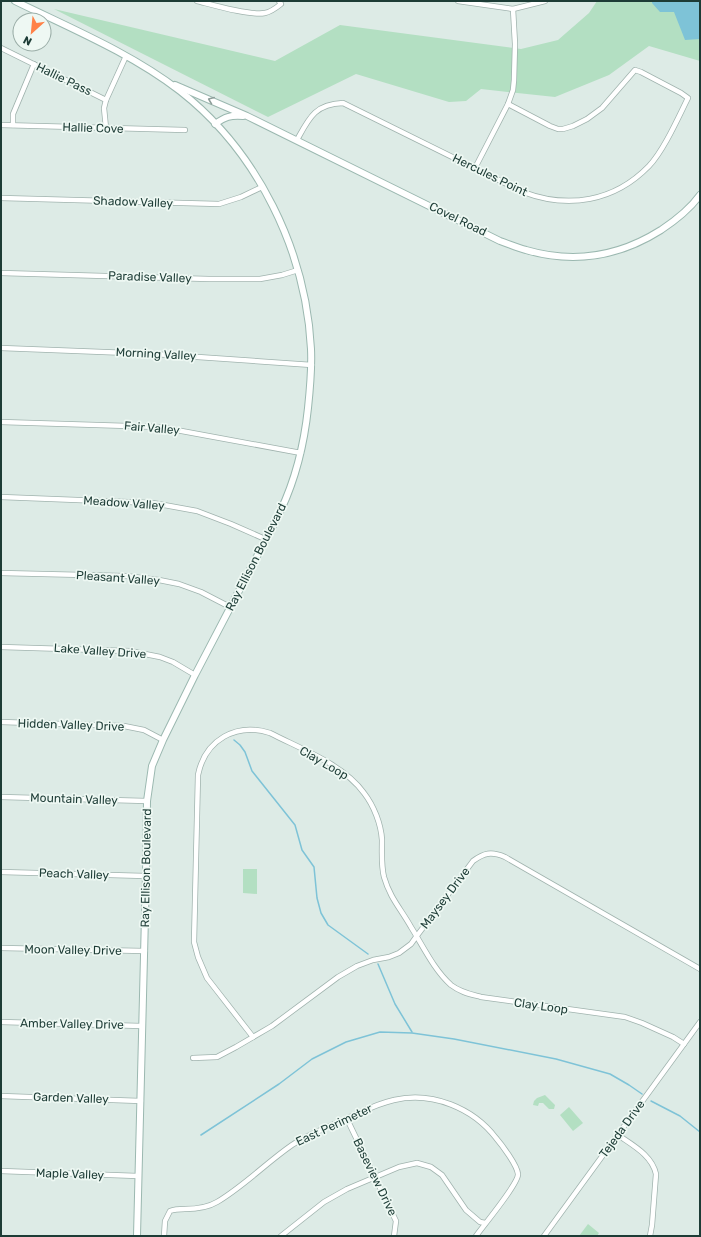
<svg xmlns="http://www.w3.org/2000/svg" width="701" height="1237" viewBox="0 0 701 1237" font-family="Rubik,sans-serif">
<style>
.green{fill:#b3dfc2}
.water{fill:#7ec3d7}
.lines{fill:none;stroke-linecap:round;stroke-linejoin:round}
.stream{stroke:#7ec3d7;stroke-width:1.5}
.street-casing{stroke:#a0b3ae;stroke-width:6}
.secondary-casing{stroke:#9bb8b0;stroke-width:8}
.street{stroke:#fff;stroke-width:4.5}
.secondary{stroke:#fff;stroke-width:6}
.oneway{stroke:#8e9e9a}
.labels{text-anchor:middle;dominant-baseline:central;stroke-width:3.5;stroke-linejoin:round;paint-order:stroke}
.street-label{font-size:12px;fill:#1d3c36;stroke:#eef8f3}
</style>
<rect width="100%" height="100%" fill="#ddebe6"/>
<g class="green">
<path d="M597,1h103v60l-51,-15 -40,29 -54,22 -74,-8 -15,12 -17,1 -93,-28 -88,43 -214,-108 221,52 65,-36 181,24 37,-9 31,-27z"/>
<path d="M243,869h14v25l-14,-1z"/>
<path d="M545,1095l10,10 -1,4h-5l-6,-6h-4l-1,3 -5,-1 1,-4 3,-3z"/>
<path d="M569,1107l14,16 -10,8 -13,-16z"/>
<path d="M588,1224l11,9 -2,3h-18z"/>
</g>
<path class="water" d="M652,1h48v38l-15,1 -11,-28h-14l-8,-9z"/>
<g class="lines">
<g class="stream">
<path d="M234,740l6,5 5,7 7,19 43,54 7,25 12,17 3,31 4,15 7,12 40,29"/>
<path d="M378,964l17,40 17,28"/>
<path d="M651,1101l29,15 20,16"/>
<path d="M201,1135l78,-51 33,-25 34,-17 34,-10 32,1 42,6 102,20 54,15 19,11 13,9"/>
</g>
<g class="street-casing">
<g id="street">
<path d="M197,1c16,4 53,15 68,12 6,-1 11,-5 16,-9l-2,-3"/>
<path d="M458,1l55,8 32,-8"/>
<path d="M1,48l105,52"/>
<path d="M1,125l184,5"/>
<path d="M13,125v-11l21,-50"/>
<path d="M106,128l-2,-20 2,-8 20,-44"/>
<path d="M297,140c12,-22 18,-36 46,-37l180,89c45,17 91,10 126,-26 15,-16 29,-48 39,-68l-7,-5 -40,-21 -6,-2 -33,38 -15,11 -14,7 -10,3h-5l-8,-3 -42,-22"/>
<path d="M475,168l33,-64 5,-14 1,-10 1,-36 -2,-35"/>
<path d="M1,198l218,6 22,-7 21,-10"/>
<path d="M1,273l208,6h51l22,-4 16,-5"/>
<path d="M1,348l153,6 158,11"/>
<path d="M1,422l159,5 141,26"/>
<path d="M1,497l152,6 44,8 34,13 34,15"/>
<path d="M1,573l125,3 33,4 20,4 22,8 29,15"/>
<path d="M1,647l129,4 30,6 13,5 22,13"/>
<path d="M1,722l123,4 20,4 19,10"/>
<path d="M1,797l146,4"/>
<path d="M1,872l145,4"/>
<path d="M1,948l144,3"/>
<path d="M1,1022l141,4"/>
<path d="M253,1037l-46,-59 -9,-21 -4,-15 4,-167c7,-35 38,-53 72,-42 31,16 73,31 94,60 10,13 17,31 18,47 0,12 -1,25 2,37 6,21 17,32 27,50 12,19 23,43 40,58 9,7 19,9 30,12l144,20 17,6 31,14 11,7"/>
<path d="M193,1058l24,-1 19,-10 36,-21 66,-49 19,-11 16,-6 16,-3 10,-4 12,-9 5,-7 57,-76c11,-8 18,-10 32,-4l195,112"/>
<path d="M1,1096l140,5"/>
<path d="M347,1119l49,102 -2,15"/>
<path d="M618,1135c14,10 34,20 38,39l-4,51 -2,11"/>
<path d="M1,1171l137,5"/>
<path d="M164,1236l1,-15 5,-10c5,-2 10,-2 15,-2 11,0 22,-1 32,-7 27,-16 49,-39 75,-57 15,-10 32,-16 49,-24 17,-7 34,-17 53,-21 38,-9 79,8 102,38 6,7 21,27 22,36 1,9 -35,52 -42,62"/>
<path d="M281,1236l43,-34 23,-13 52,-22 18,-4 14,4 11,8 24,35 14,12 5,1"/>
<path d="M544,1236l156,-214"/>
</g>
</g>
<g class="secondary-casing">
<g id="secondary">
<path d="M15,1c55,27 116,52 165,90 78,61 126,160 131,258 1,20 -1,40 -3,59 -4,38 -13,74 -30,108l-83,159 -32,65 -11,26 -5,35 -1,75 -9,360"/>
<path d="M175,85l72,31 253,125c9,3 17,7 26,9 48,14 94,6 135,-20 15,-10 29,-21 39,-35"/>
<path d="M215,124c10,-7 15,-9 28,-8"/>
</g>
</g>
<use href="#street" class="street"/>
<use href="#secondary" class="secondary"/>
</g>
<defs><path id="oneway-chevron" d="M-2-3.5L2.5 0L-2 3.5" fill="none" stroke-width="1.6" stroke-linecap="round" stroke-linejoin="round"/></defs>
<use class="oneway" href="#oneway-chevron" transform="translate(211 100) rotate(-158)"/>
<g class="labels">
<g class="street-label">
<text transform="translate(64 79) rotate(26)">Hallie Pass</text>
<text transform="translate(93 128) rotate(2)">Hallie Cove</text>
<text transform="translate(490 175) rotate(26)">Hercules Point</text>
<text transform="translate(133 202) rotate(2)">Shadow Valley</text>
<text transform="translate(458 219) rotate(26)">Covel Road</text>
<text transform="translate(150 277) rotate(2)">Paradise Valley</text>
<text transform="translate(156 354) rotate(3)">Morning Valley</text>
<text transform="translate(152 428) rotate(5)">Fair Valley</text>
<text transform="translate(124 503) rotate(4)">Meadow Valley</text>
<text transform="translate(256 557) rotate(-63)">Ray Ellison Boulevard</text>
<text transform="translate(118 578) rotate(4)">Pleasant Valley</text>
<text transform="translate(100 651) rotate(4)">Lake Valley Drive</text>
<text transform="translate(71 725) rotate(2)">Hidden Valley Drive</text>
<text transform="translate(324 763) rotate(30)">Clay Loop</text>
<text transform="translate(74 799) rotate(2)">Mountain Valley</text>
<text transform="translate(146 868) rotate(-89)">Ray Ellison Boulevard</text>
<text transform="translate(74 874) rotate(2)">Peach Valley</text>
<text transform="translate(445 898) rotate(-53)">Maysey Drive</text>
<text transform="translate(73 950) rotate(1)">Moon Valley Drive</text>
<text transform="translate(541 1006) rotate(8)">Clay Loop</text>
<text transform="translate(72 1024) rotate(1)">Amber Valley Drive</text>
<text transform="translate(71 1098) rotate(2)">Garden Valley</text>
<text transform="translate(334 1125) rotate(-25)">East Perimeter</text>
<text transform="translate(622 1129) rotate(-54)">Tejeda Drive</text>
<text transform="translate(70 1174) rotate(2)">Maple Valley</text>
<text transform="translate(375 1177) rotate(64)">Baseview Drive</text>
</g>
</g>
<rect width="701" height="1237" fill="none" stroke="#1d3c36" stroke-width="4"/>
<g transform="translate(32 32) rotate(207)"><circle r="19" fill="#eef8f3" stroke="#9aada7"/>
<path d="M0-3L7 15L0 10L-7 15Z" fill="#ff8248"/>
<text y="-6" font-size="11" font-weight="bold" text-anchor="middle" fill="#1d3c36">N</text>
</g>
</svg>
